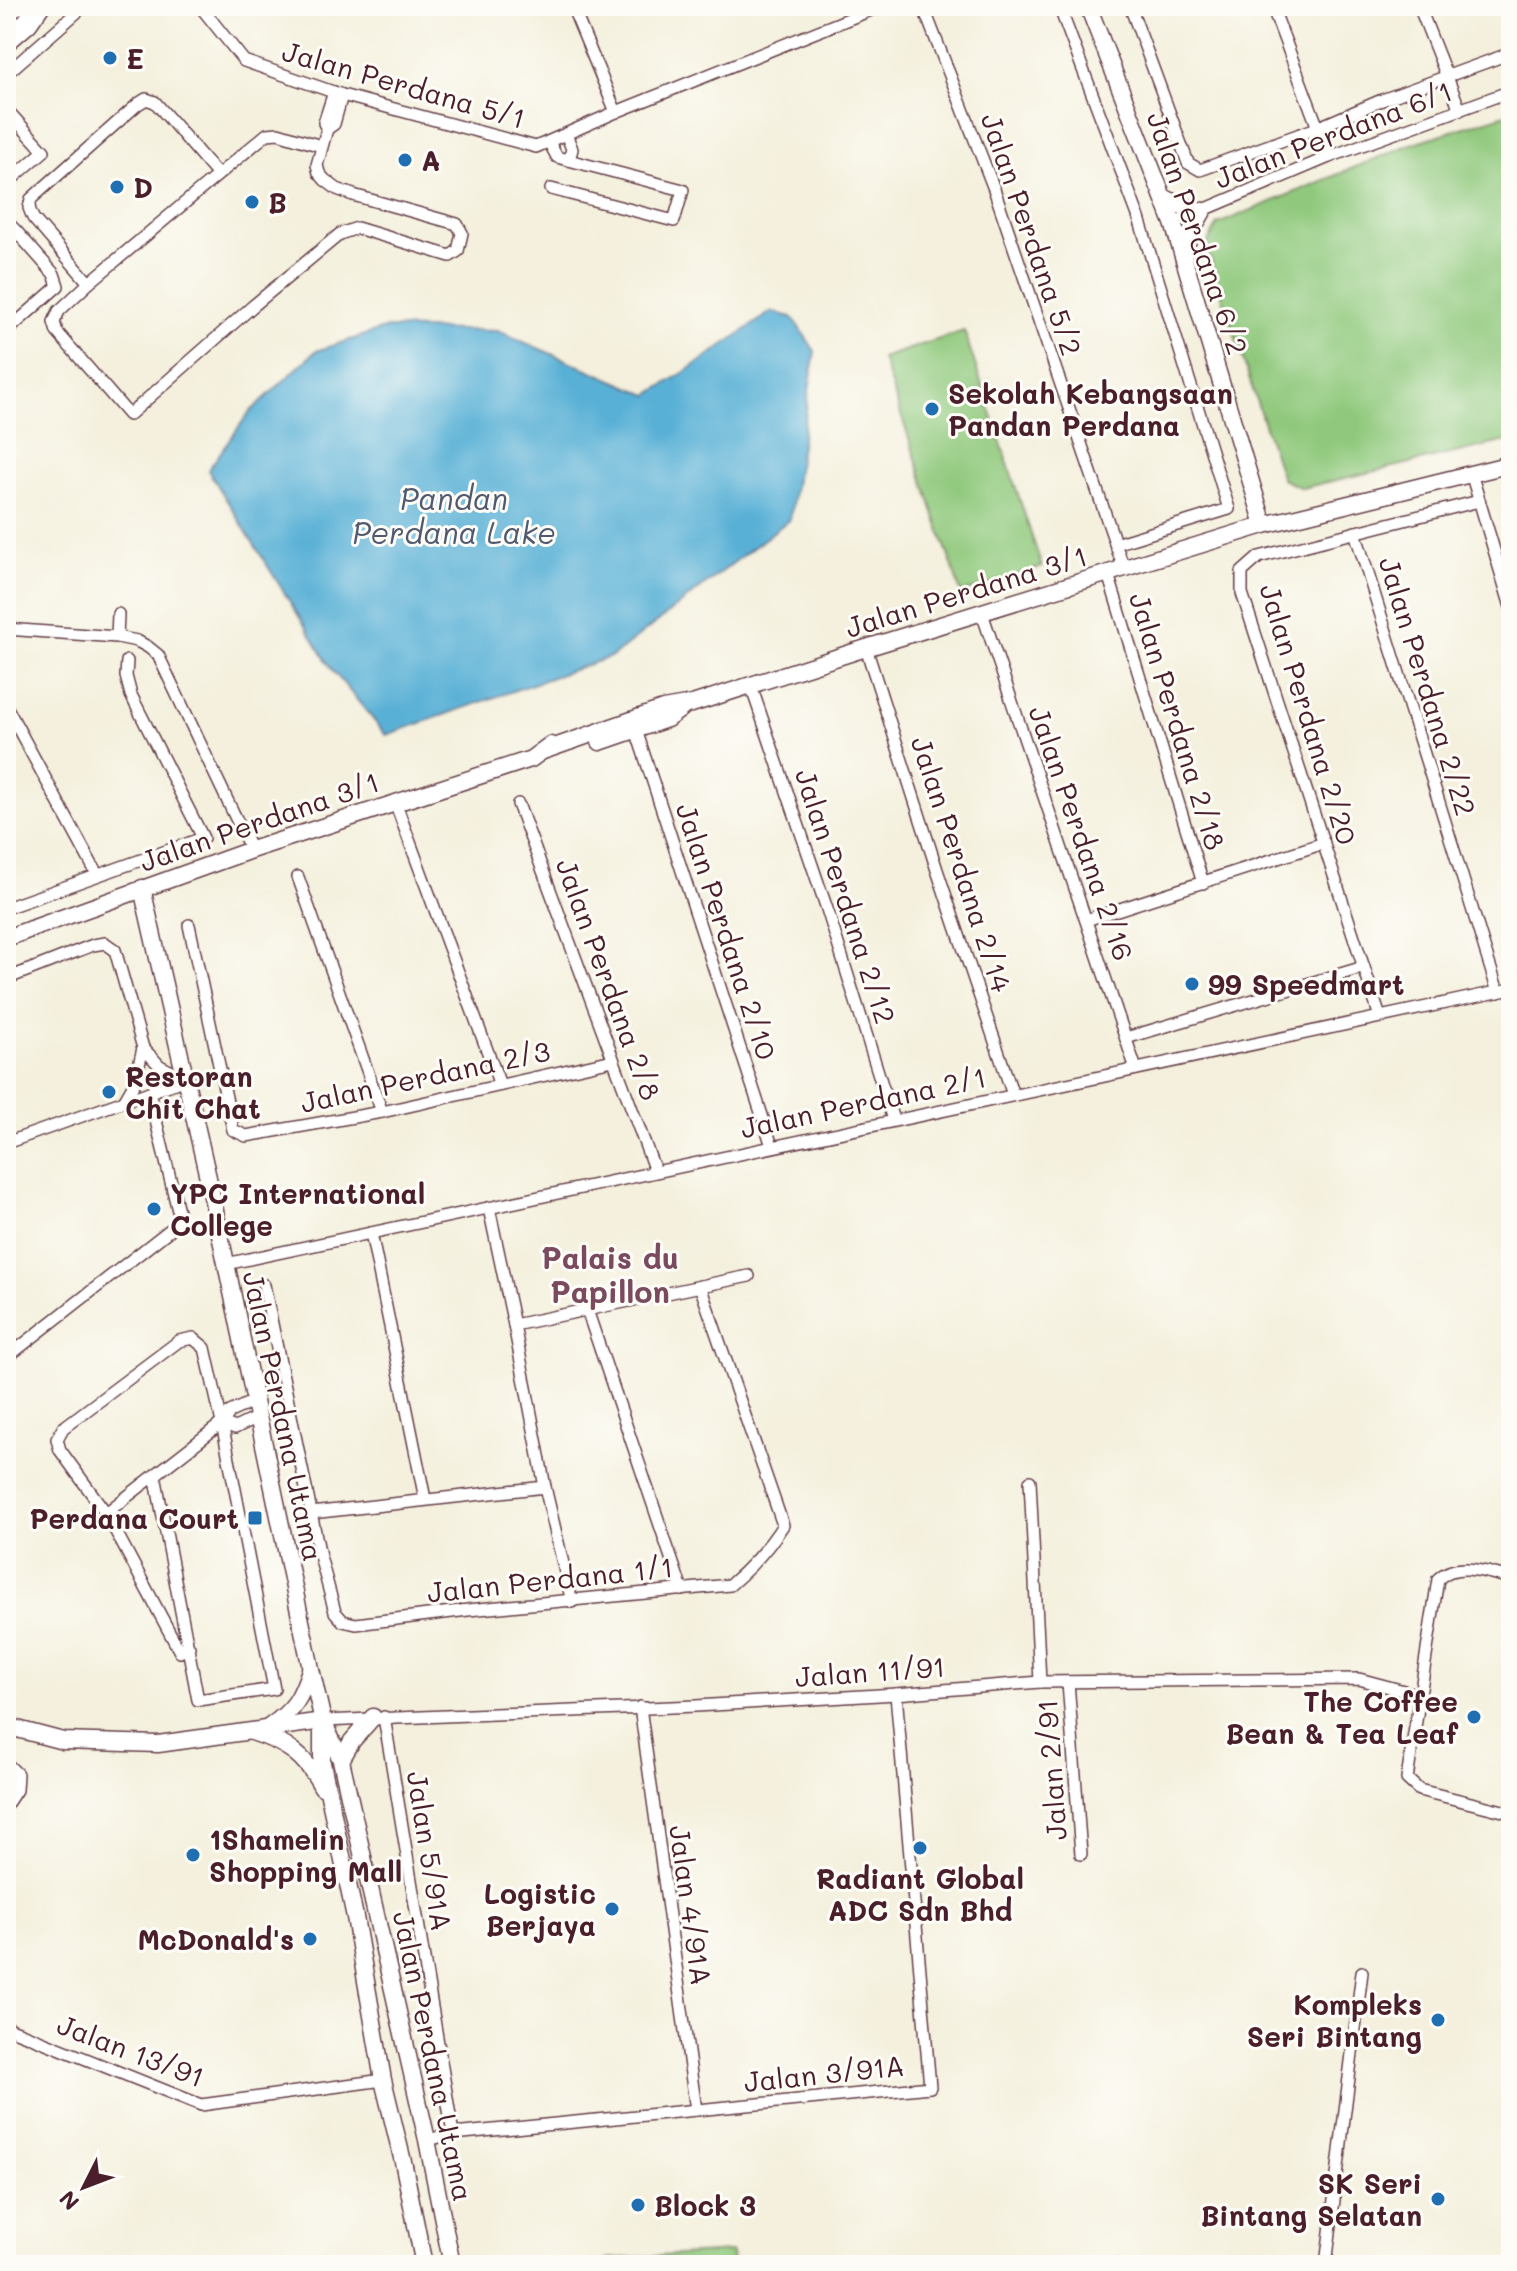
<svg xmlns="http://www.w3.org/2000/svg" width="1517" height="2271" viewBox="0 0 1517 2271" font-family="Mali,sans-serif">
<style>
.green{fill:#90c97d;stroke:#6d7454;stroke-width:2}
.park{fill:url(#park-tufts);stroke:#6d7454;stroke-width:2}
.water{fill:#59b0d6;stroke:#526880;stroke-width:2}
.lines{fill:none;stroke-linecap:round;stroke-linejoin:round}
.street-casing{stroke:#643e46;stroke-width:14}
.secondary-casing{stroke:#643e46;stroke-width:19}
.highway-casing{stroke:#643e46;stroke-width:23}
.street{stroke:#fff;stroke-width:11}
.secondary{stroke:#fff;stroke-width:16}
.highway{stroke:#fff;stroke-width:20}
.poi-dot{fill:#1f6fb2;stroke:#fdfcf7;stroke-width:3}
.labels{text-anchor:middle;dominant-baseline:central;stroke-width:6;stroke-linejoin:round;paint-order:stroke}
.poi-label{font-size:28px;font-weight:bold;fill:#4a1f2b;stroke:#fdfcf7;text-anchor:start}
.street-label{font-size:28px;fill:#4a1f2b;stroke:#fdfcf7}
.water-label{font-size:30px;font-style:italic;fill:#50596f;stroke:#fdfcf7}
.neighbourhood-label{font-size:30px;font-weight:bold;fill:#7a4a5e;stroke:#fdfcf7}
</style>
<defs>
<pattern id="park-tufts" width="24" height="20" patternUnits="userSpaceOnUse" patternTransform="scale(2)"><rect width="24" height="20" fill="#90c97d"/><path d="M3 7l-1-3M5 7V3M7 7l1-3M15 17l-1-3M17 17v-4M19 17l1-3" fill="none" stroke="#7eac6c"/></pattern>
</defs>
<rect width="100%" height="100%" fill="#fdfcf7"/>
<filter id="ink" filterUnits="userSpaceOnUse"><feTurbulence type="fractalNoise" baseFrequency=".0125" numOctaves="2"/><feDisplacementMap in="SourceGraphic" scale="16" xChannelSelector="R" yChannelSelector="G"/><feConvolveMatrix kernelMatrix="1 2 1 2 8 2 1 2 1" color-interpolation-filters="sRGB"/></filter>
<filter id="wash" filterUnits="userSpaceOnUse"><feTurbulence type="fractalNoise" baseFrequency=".006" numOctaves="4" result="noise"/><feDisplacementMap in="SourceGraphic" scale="32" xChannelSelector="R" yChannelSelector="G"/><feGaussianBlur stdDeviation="1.8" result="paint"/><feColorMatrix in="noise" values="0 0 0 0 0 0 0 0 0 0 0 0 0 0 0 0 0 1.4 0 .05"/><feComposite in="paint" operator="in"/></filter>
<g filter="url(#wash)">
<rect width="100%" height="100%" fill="#f4f0dd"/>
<g class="green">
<path d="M1509,113l2,4v323l-209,48 -20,-9 -76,-233 12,-22 193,-80z"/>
<path d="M964,331l78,236 -81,26 -79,-235z"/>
</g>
<path class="park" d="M731,2252l1,13h-125v-6z"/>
<path class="water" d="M771,312l21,5 23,34 -25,168 -177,137 -227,79 -53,-64 -125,-201 41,-57 67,-62 71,-23 111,3 150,64 43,-27z"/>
</g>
<g filter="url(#ink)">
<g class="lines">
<g class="street-casing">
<g id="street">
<path d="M200,6l44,55 98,34 194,52 80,-35 265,-106"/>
<path d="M572,6l44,106"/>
<path d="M923,6l71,183 130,380"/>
<path d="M1059,6l80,212 90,291 -114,35"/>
<path d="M1130,6l58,157 12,7 117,-42 65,-28 129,-47"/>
<path d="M1272,6l57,151"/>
<path d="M1419,6l41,104"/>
<path d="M6,74l78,-68"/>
<path d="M6,109l38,42 -38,33"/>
<path d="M327,129l7,-5 8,-29"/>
<path d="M566,134l6,15 -3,11"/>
<path d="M549,142l8,15 126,33 -9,31 -123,-32"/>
<path d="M321,146l-43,-13 -11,1 -178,149 -30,28 -5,11 3,10 72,83 124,-109 87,-72 17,-6 93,28 8,-5 4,-18 -5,-9 -104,-29 -16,-6 -12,-9 -6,-7 -2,-8 10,-36 -3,-6 10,-31"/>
<path d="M1173,223l156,-66 182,-66"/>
<path d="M6,227l5,-1 5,5 38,43 4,12 -52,46"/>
<path d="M89,283l-56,-65 -4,-10 2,-9 107,-95 8,-5 9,3 62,72"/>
<path d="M1471,473l40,134"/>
<path d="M1355,532l143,460"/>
<path d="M1108,574l95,309"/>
<path d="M982,613l154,456"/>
<path d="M6,629l111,8 20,4 11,6 10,8 93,195"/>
<path d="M117,637l1,-23"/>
<path d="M866,648l71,222 76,225"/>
<path d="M751,686l76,223 66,211"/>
<path d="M6,706l91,168"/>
<path d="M636,730l136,416"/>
<path d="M395,802l105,283"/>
<path d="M518,804l137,367"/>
<path d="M298,877l84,235"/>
<path d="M6,908l197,-70 -72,-143 -5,-19 1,-15"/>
<path d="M1086,920l238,-77"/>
<path d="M189,925l44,205 13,6 136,-24 231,-52"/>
<path d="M6,979l87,-34 12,-2 10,7 28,98 -8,34 -11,19"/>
<path d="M1380,1017l-138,-424v-21l17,-15 220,-56"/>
<path d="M1126,1038l238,-71"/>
<path d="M143,1048l17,18 26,13"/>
<path d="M6,1143l180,-64"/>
<path d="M489,1208l25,117 31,162 27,115"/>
<path d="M371,1233l54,266"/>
<path d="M226,1264l1285,-275"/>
<path d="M264,1285l56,271 15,56 8,9 13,3 112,-14 262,-25c21,-18 38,-36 53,-60l-83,-239"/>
<path d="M587,1310l95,280"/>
<path d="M514,1325l235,-49"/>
<path d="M6,1358l170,-133 3,-10 -30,-123"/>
<path d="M222,1423l13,5 23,-11"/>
<path d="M155,1475l43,225 76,-11 -52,-266 -17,-75 -12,-10 -14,3 -116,87 -6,11 3,11 46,63 74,139 9,-5"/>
<path d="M1030,1481l10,201"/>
<path d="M106,1513l116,-90 8,-11 24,-11"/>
<path d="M311,1513l234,-26"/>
<path d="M1511,1578c-23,-5 -54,-18 -73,1l-31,200 12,11 92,23"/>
<path d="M1068,1682l13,172"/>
<path d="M640,1707l56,403"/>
<path d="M384,1717l69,417"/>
<path d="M323,1721l373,-15 200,-12 144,-12 319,-3 60,16"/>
<path d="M6,1763l11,11 -1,16 -10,15"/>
<path d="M6,2027l195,78 182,-25"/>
<path d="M427,2140l26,-6 477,-47 -34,-393"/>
<path d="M1326,2265l36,-293"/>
</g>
</g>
<g class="secondary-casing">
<g id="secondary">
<path d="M1088,6l85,217 91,302"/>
<path d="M1163,197l19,9 21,5 -14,25 -5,18"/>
<path d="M600,742l67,-23 15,-11"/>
<path d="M543,751l120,-42 29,-5 174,-56 398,-123 247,-61"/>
<path d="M142,888l67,294 102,487 12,52 18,39 86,380 25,125"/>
<path d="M6,938l245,-88 280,-91 19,-14"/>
<path d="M6,1726l57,15 95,3 165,-23"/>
<path d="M322,1726v37l33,154 28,163 21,86 20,99"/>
<path d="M269,1727c25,-17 32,-29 41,-57"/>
<path d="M252,1732c35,11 53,23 70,55"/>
<path d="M341,1760l11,-19 21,-24"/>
</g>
</g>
<g class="highway-casing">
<g id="highway">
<path d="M6,13l8,-7"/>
<path d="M6,41l21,-18 12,-17"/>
</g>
</g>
<use href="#street" class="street"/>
<use href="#secondary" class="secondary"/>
<use href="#highway" class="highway"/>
</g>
</g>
<g class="poi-dot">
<circle cx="110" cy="58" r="8"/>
<circle cx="405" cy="160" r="8"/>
<circle cx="117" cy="187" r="8"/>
<circle cx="252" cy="202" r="8"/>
<circle cx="932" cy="409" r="8"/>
<circle cx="1192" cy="984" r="8"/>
<circle cx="109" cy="1092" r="8"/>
<circle cx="154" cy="1209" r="8"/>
<rect x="247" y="1510" width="16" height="16" rx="4"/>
<circle cx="1474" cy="1717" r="8"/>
<circle cx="920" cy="1848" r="8"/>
<circle cx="193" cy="1855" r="8"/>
<circle cx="612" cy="1909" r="8"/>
<circle cx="310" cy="1939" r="8"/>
<circle cx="1438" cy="2020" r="8"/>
<circle cx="1438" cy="2199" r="8"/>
<circle cx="638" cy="2205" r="8"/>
</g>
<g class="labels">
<g class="poi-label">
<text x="126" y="58">E</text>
<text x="421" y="160">A</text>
<text x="133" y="187">D</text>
<text x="268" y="202">B</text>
<text x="948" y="393">Sekolah Kebangsaan<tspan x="948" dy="32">Pandan Perdana</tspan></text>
<text x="1208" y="984">99 Speedmart</text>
<text x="125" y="1076">Restoran<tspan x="125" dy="32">Chit Chat</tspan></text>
<text x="170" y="1193">YPC International<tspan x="170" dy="32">College</tspan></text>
<text x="239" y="1518" text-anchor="end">Perdana Court</text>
<text x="1458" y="1701" text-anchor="end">The Coffee<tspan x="1458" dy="32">Bean &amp; Tea Leaf</tspan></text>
<text x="209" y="1839">1Shamelin<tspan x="209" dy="32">Shopping Mall</tspan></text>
<text x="920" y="1878" text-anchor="middle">Radiant Global<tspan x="920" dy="32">ADC Sdn Bhd</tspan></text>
<text x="596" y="1893" text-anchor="end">Logistic<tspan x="596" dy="32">Berjaya</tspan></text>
<text x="294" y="1939" text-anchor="end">McDonald's</text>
<text x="1422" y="2004" text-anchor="end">Kompleks<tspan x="1422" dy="32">Seri Bintang</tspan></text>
<text x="1422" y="2183" text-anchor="end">SK Seri<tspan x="1422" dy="32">Bintang Selatan</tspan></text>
<text x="654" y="2205">Block 3</text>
</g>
<g class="street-label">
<text transform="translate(404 84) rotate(16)">Jalan Perdana 5/1</text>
<text transform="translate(1333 134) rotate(-21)">Jalan Perdana 6/1</text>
<text transform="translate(1198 233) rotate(71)">Jalan Perdana 6/2</text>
<text transform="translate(1032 234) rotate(71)">Jalan Perdana 5/2</text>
<text transform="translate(966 591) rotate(-17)">Jalan Perdana 3/1</text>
<text transform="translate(1428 686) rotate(73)">Jalan Perdana 2/22</text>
<text transform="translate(1309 714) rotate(73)">Jalan Perdana 2/20</text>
<text transform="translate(1178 721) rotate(73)">Jalan Perdana 2/18</text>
<text transform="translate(259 821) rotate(-19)">Jalan Perdana 3/1</text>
<text transform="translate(1082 833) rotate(71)">Jalan Perdana 2/16</text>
<text transform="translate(962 864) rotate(72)">Jalan Perdana 2/14</text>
<text transform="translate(846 896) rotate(72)">Jalan Perdana 2/12</text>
<text transform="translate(727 931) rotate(72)">Jalan Perdana 2/10</text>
<text transform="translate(609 979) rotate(70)">Jalan Perdana 2/8</text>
<text transform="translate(425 1076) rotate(-12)">Jalan Perdana 2/3</text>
<text transform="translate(863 1102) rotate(-12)">Jalan Perdana 2/1</text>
<text transform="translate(284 1416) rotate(78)">Jalan Perdana Utama</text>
<text transform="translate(550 1579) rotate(-6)">Jalan Perdana 1/1</text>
<text transform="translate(870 1671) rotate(-4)">Jalan 11/91</text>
<text transform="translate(1051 1770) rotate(-94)">Jalan 2/91</text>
<text transform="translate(430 1851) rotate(81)">Jalan 5/91A</text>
<text transform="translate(691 1905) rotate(82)">Jalan 4/91A</text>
<text transform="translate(131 2050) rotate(21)">Jalan 13/91</text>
<text transform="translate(434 2056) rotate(78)">Jalan Perdana Utama</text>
<text transform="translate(824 2073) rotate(-6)">Jalan 3/91A</text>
</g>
<g class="water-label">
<text x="454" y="498">Pandan<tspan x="454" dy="34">Perdana Lake</tspan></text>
</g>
<g class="neighbourhood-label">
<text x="610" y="1257">Palais du<tspan x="610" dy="34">Papillon</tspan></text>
</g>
</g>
<rect width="1517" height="2271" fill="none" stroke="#fdfcf7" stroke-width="32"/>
<g transform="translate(84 2187) rotate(228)" stroke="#fdfcf7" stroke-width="6" paint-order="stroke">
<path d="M0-6L14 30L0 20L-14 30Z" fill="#4a1f2b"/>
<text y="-12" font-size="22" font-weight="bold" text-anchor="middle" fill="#4a1f2b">N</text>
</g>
</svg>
